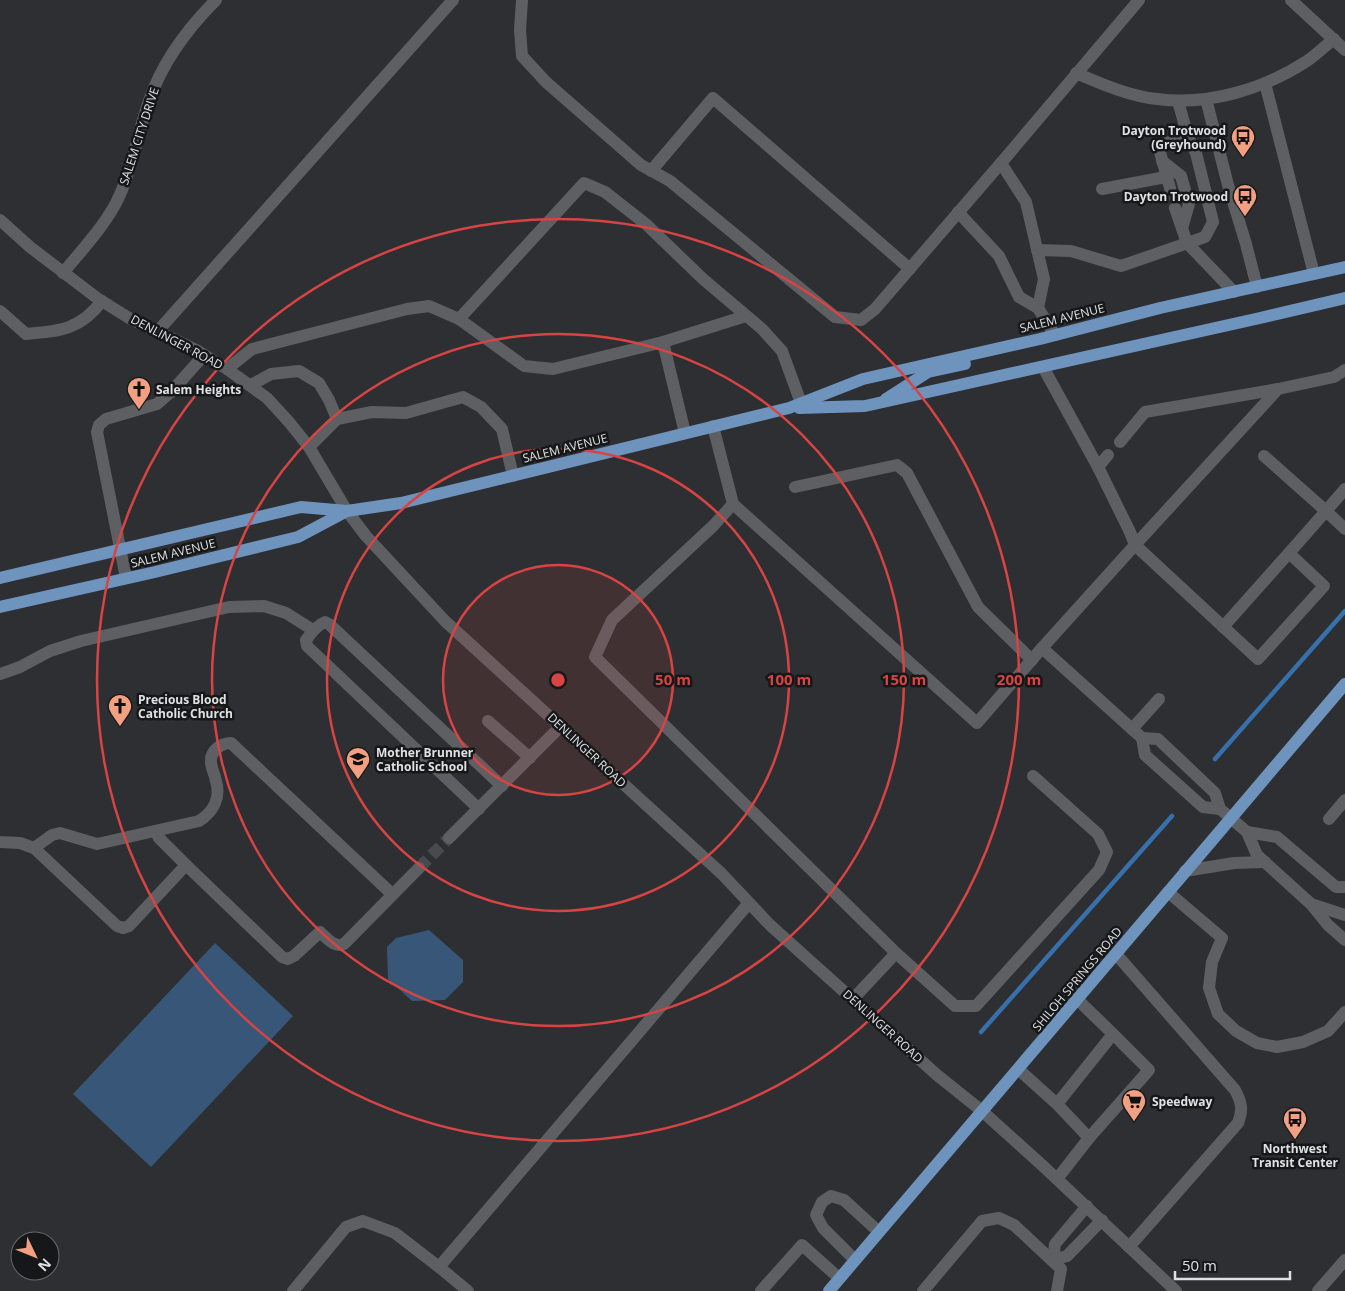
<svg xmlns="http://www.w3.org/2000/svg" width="1345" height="1291" viewBox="0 0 1345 1291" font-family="'Open Sans',sans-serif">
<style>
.green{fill:#385778}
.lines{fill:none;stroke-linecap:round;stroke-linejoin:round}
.stream{stroke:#3870ab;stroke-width:4.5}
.minor-tunnel{stroke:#484a4d;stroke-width:12;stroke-dasharray:12 6;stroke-linecap:butt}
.minor{stroke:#5d5f63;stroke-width:12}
.major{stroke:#6e93bc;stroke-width:12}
.ring{fill:none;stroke:#d84444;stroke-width:2.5}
.labels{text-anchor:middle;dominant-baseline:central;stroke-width:5;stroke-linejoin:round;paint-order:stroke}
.poi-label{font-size:12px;font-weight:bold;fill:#e0e1e3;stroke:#161718;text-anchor:start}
.street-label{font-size:12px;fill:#e0e1e3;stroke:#161718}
.centre{fill:#d84444;stroke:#161718;stroke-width:2.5}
.ring-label{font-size:15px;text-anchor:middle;font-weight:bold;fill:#d84444;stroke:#161718;stroke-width:5;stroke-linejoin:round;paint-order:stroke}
</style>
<rect width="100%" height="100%" fill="#2d2f32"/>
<g class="green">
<path d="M429,930l34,30v22l-18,18 -33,1 -24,-22 -1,-32 9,-9z"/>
<path d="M215,943l78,73 -142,151 -78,-73z"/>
</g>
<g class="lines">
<g class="stream">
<path d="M1215,759l130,-148"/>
<path d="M981,1032l191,-216"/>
</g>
<g class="minor-tunnel">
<path d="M1170,188l5,20"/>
<path d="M419,868l30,-30"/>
</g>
<g class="minor">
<path d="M522,0l-2,30 2,26 24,26 95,83 29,16 165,136 26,3 14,-11 126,-146 138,-163"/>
<path d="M1291,0l54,50"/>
<path d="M1076,73c26,11 53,23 81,26 51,7 107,-10 150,-38 9,-6 18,-15 27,-22"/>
<path d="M1265,83l49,191"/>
<path d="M1206,99l22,86 18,59 11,43"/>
<path d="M1162,161l19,15 8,28 -7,24"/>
<path d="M1001,163l25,39 18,77 -6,29"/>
<path d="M651,171l62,-73 197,171"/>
<path d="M1170,188l-12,-43 30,-8"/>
<path d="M1102,189l64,-12"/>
<path d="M1175,208l12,35 47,49"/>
<path d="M958,212l41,44 20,41 19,11 17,27"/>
<path d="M0,220l30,27 67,51 32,20 69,33 29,18 40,29 22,24 20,25 38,64 19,25 79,85 277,253 48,51 167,150 45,36 61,55 133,125"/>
<path d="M1037,250l34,1 50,15 84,-29 8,-15 -17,-69 -8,-16 -10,-36"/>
<path d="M63,273c18,-22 39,-44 53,-70 16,-31 21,-69 33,-102 13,-38 39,-73 67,-101"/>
<path d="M0,311l26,23c34,-3 54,-4 76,-33"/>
<path d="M746,316l-83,26 -110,27 -29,-3 -65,-47 125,-136 21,9 42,33 56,54 59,50 20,22 19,52"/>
<path d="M157,332l296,-332"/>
<path d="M663,342l22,91"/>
<path d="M1043,367l55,100 32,65 5,13 -93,103 100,90"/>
<path d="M227,369l25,-20 155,-40 22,-3 30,13"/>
<path d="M251,385l20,-11 28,-3 20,12 10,17 8,19"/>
<path d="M1278,389l-143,156 123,114 66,-73 -35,-33 37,-42 19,18"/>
<path d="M713,426l20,78 -20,22 -101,94 -17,37 301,296"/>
<path d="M1120,442l25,-30 133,-23 56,-12 11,-7"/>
<path d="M309,447l28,-28 35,-7 34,1 57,-16 18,10 21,22 11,47"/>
<path d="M1264,456l62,55 19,-22"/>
<path d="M1098,467l10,-12"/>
<path d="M795,487l102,-22 10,8 71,134 54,53"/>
<path d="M733,504l244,219 65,-75"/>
<path d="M126,578l-29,-146 2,-7 7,-6 51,-15 15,-13 32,-36"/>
<path d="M1223,627l66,-74"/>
<path d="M0,674l20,-7 30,-16 31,-10 148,-34 35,-1 22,7 27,17"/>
<path d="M488,721l42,37"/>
<path d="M1132,729l27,-30"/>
<path d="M479,809l-172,-163 -1,-6c5,-7 11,-15 19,-18l4,2 173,162"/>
<path d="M1220,809l-17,-2 -58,-52 -3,-17 16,1 57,54 5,16 27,23 10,23 54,49 34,11"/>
<path d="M1329,819l16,-19"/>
<path d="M156,832l3,6 27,27"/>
<path d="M1247,832l30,5 59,50h9"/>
<path d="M449,838l112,-112"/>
<path d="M0,842l20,1 14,5 83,78 6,2 6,-2 57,-61 96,92 6,2 6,-3 26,-24c7,6 14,16 24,12l75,-76"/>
<path d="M34,848l18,-13 8,-2 37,11 102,-23c14,-9 22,-23 17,-40 -1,-6 -5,-13 -5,-19 -1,-11 10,-19 20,-19l161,151"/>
<path d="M1185,871l49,-8 31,-1"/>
<path d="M1168,892l54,46 -10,24 -3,26 9,26 18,17 21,12 20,4 26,-5 25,-11 17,-19"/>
<path d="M1311,904l17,21 17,15"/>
<path d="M1116,954l119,136c7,13 8,20 3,33l-109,124"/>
<path d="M853,999l43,-46 59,53h21l123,-136 8,-18 -9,-18 -65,-58"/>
<path d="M1018,1069l39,35 56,-70 -36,-35"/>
<path d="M1057,1104l32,34 -32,41"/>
<path d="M1089,1138l60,-68 -36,-36"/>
<path d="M855,1260l-32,-32 -7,-13 6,-13 9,-6 13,4 35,32"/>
<path d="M1053,1260l2,-16 32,-38"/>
<path d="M1053,1260l14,-4 35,-36"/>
<path d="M293,1291l53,-64 17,-6 32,12 44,34"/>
<path d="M468,1291l-29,-24 310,-364"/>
<path d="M761,1291l41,-46 37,33"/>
<path d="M923,1291l59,-70 17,-3 15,7 47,44 -4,22"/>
<path d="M1318,1291l27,-31"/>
</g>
<g class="major">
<path d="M886,399l42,-27 37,-8"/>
<path d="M799,408l66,-2 395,-88 85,-20"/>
<path d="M0,578l301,-71 46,4 54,-8 388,-95 74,-29 177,-40 120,-31 185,-41"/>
<path d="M0,607l155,-35 143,-35 49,-26"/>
<path d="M829,1291l516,-607"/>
</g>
</g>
<circle cx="558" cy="680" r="115" fill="#d84444" fill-opacity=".12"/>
<g class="ring">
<circle cx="558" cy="680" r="115"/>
<circle cx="558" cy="680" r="231"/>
<circle cx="558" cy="680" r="346"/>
<circle cx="558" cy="680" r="461"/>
</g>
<defs>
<g id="bus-pin" transform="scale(1.25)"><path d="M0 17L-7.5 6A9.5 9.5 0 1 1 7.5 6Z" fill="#f2a081" stroke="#161718"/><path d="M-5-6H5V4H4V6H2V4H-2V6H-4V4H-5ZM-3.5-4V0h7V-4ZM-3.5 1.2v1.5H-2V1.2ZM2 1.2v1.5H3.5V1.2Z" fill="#111"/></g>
<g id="church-pin" transform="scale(1.25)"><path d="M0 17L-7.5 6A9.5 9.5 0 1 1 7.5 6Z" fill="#f2a081" stroke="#161718"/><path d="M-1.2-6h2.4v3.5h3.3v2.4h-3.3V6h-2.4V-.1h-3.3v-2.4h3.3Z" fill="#111"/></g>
<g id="school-pin" transform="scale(1.25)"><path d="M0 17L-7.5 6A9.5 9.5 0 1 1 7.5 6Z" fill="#f2a081" stroke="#161718"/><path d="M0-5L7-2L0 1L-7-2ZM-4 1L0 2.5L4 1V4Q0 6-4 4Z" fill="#111"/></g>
<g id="supermarket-pin" transform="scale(1.25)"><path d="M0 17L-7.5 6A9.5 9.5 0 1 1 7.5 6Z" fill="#f2a081" stroke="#161718"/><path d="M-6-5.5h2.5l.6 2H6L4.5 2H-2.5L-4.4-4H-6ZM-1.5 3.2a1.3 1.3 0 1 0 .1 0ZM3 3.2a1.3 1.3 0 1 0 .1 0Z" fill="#111"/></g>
</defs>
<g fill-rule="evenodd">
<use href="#bus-pin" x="1243" y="137"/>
<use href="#bus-pin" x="1245" y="196"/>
<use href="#church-pin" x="139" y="389"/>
<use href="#church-pin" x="120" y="706"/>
<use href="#school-pin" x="358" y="759"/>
<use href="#supermarket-pin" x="1134" y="1101"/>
<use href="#bus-pin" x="1295" y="1119"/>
</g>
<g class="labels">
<g class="poi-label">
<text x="1226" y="130" text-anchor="end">Dayton Trotwood<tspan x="1226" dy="14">(Greyhound)</tspan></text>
<text x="1228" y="196" text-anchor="end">Dayton Trotwood</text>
<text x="156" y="389">Salem Heights</text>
<text x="138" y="699">Precious Blood<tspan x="138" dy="14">Catholic Church</tspan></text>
<text x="376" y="752">Mother Brunner<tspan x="376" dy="14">Catholic School</tspan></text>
<text x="1152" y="1101">Speedway</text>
<text x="1295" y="1148" text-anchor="middle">Northwest<tspan x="1295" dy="14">Transit Center</tspan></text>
</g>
<g class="street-label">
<text transform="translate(139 136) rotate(-72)">SALEM CITY DRIVE</text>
<text transform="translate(1062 318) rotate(-14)">SALEM AVENUE</text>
<text transform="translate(177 342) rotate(28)">DENLINGER ROAD</text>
<text transform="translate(565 448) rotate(-14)">SALEM AVENUE</text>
<text transform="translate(173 553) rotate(-14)">SALEM AVENUE</text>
<text transform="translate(587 750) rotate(43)">DENLINGER ROAD</text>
<text transform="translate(1077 979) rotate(-50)">SHILOH SPRINGS ROAD</text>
<text transform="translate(883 1026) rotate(42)">DENLINGER ROAD</text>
</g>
</g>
<circle cx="558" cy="680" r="8" class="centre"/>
<g class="ring-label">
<text x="673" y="685">50 m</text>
<text x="789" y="685">100 m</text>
<text x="904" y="685">150 m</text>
<text x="1019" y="685">200 m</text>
</g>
<g transform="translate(35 1256) rotate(133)"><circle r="24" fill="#161718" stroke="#676869"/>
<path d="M0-4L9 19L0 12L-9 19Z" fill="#f2a081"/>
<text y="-8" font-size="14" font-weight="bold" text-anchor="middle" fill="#e0e1e3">N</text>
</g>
<path d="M1175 1271v8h115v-8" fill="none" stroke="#e0e1e3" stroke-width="2.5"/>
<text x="1182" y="1271" font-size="15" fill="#e0e1e3" stroke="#161718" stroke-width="4" paint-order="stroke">50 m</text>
</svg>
